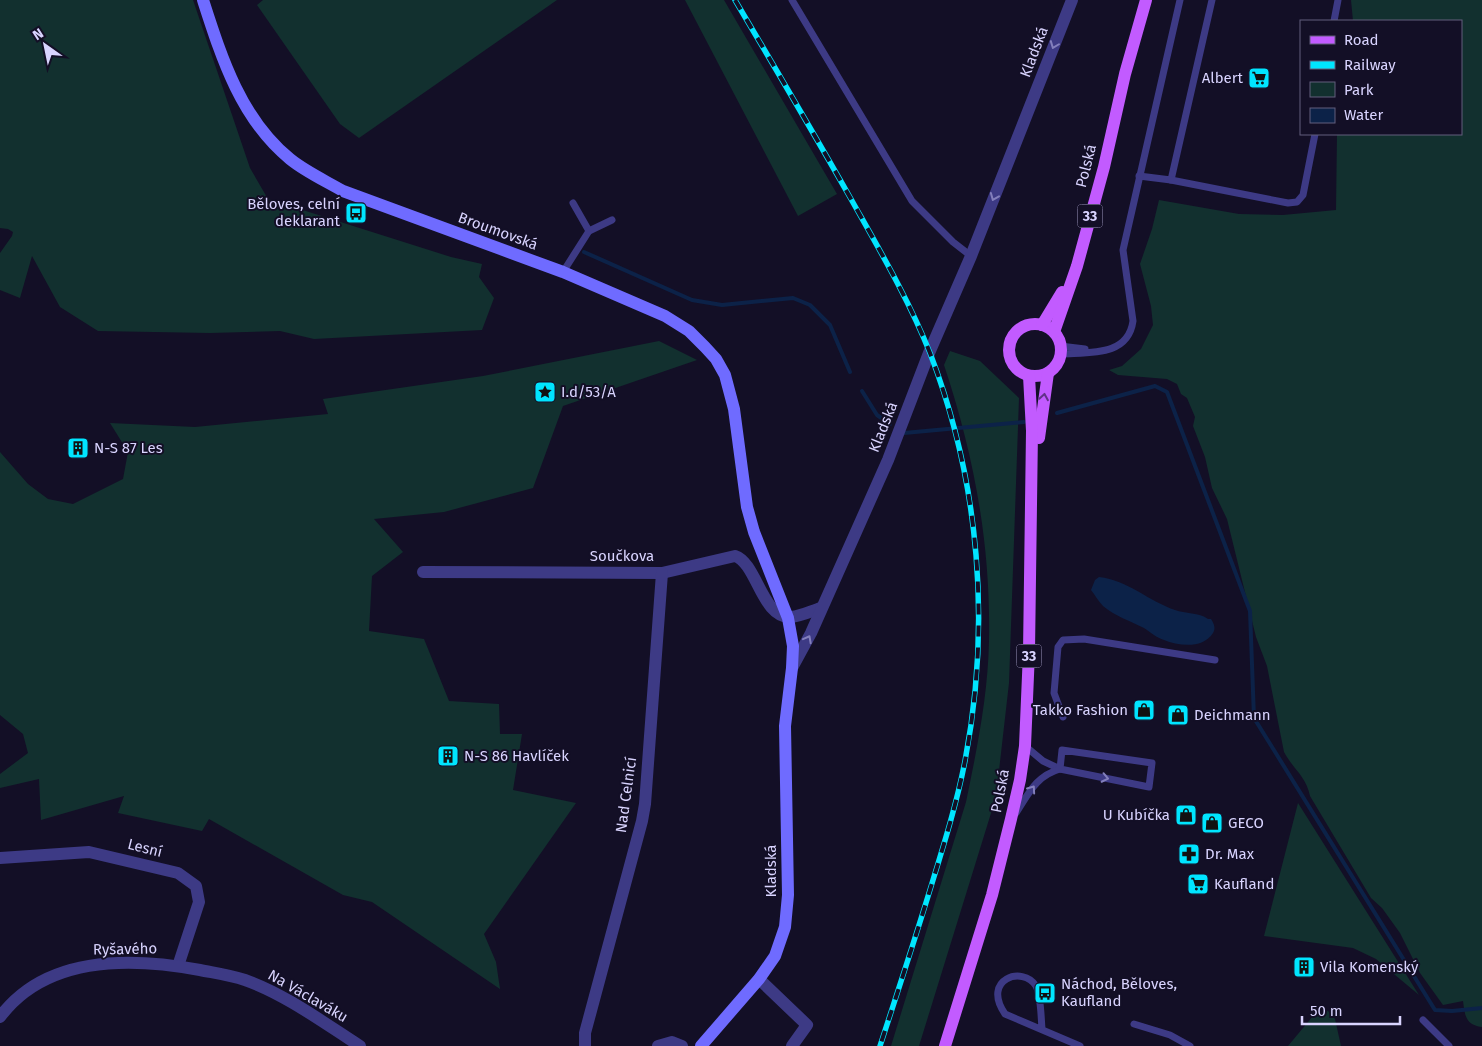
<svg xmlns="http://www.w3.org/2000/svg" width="1482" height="1046" viewBox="0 0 1482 1046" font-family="'Fira Sans',sans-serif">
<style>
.green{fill:#12302f}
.water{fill:#0c2248}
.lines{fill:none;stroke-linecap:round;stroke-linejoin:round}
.stream{stroke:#0c2248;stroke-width:4}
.lane{stroke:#3d3a85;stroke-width:7}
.street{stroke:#3d3a85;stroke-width:12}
.secondary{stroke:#6f6bff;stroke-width:12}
.primary{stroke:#c25bff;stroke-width:12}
.rail-casing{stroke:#00e5ff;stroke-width:5.5}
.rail{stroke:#130f26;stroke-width:4;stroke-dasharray:11;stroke-linecap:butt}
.oneway{stroke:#837fbc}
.oneway2{stroke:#623188}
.labels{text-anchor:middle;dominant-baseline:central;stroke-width:4;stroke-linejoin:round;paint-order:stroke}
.shield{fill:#130f26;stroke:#9e99be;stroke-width:1}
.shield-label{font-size:14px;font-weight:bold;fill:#d9d4ff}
.street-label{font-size:15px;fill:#d9d4ff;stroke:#130f26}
.poi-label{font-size:15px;fill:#d9d4ff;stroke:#130f26;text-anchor:start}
</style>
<rect width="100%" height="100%" fill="#130f26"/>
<g class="green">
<path d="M0,0h193l57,168 18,31 183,58 31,7 -3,13 15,21 -12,32 -168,9 -34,-8 -70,2 -112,-2 -38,-24 -28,-51 -12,42 -20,-8v-37l12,-17 1,-4 -5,-3 -8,-1z"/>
<path d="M263,0h294l-198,138 -19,-14 -83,-119z"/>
<path d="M685,0h39l113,194 -39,22z"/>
<path d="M1351,0h131v1027c-17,-2 -17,-12 -19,-26l-20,4 -23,-32 -20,-40 -18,-25 -11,-10 -61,-102c-4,-20 -17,-27 -26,-44l-17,-86 -11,-29 -29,-118 -15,-31 -7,-31 -12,-31 2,-9 -8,-19 -6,-4 -4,-10 -10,-5 -49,-4 -9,-5 13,-4 19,-17 12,-24 -2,-19 -11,-42 12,-35 7,-29 80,14 44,1 53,-5 1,-76h124v-113h-108z"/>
<path d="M659,341l38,19 -134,46 -30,82 -89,24 -70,7 29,33 -31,24 -3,55 55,8 25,62 50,3 1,30h22l-9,56 63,13 -92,131 12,28 4,27 -128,-87 -29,-7 -134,-76 -7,12 -84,-18 6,-17 -83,24 -2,-41 -39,9v-14l28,-21 -5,-19 -23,-19v-263l28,32 20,15 25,5 50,-25 5,-27 -18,-29 85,4 133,-13 -5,-15 160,-23z"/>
<path d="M950,351l30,10 39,37 -10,285 -13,114 -77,249h-28l75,-244c11,-53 22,-107 23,-161 2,-96 -15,-186 -45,-276z"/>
<path d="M1298,803l121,192 -43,-36 -23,-11 -89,-12z"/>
<path d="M1318,1010l10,1 7,8 6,27h-53z"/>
</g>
<path class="water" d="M1099,577c29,3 49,24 76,33 10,4 24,2 33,9h3c3,5 5,9 2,14 -10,16 -34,13 -49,7 -7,-2 -14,-8 -20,-12 -14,-7 -29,-12 -41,-22 -4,-4 -8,-11 -12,-16l4,-10z"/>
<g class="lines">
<g class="stream">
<path d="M584,252l108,48 30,5 71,-7 17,7 20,20 20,47"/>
<path d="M862,391l15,24 13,9"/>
<path d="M1057,413l98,-27 12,6 83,219 4,107 181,292 17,1 30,-3"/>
<path d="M904,433l120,-11"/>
</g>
<g class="lane">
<path d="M792,0l120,201 41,41 18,14"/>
<path d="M1334,21l4,-21"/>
<path d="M1139,176l32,4 41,-180"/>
<path d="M1171,180l117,23 9,-1 6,-7 12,-61"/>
<path d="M573,203l16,28"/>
<path d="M563,272l26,-41 23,-11"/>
<path d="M1060,346l25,3"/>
<path d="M1061,354c28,-2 67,3 72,-33l-10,-71 57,-250"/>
<path d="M1063,717l-9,-24 4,-46 5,-7 21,-1 131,21"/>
<path d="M1025,746l18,15 17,8"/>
<path d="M1016,813c13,-20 20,-37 44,-44l89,18 3,-24 -90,-13 -2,19"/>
<path d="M1423,1020l26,26"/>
<path d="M1134,1024l36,11 20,11"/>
<path d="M1042,1029c-1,-11 -1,-34 -6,-43 -13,-21 -55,-7 -31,28l75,32"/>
</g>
<g class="street">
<path d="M423,572l239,1 73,-17c22,7 27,63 56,61 11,-1 20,-6 30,-9"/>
<path d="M792,668l19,-35 77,-173 41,-107 42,-97 101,-256"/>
<path d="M0,858l89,-6 89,21 18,13 3,16 -21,64"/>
<path d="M759,979l48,46 -15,21"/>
<path d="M0,1017c46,-62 131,-60 200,-47 15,3 30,5 45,10 40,14 79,43 115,66"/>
<path d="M585,1046v-13l57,-212 3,-17 17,-231"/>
<path d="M658,1046l14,-4 10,4"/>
</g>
<path class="secondary" d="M203,0c19,59 38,119 87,159 16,13 36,22 53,32l220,81 102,44 24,15 16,16 11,12 9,16 9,34 13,98 7,25 34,86 5,28 -1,22 -7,58 3,169 -3,32 -10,29 -16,23 -58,67"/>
<g class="primary">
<circle cx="1035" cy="350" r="26"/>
<path d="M1042,325l20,-33"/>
<path d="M1054,332l23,-66 27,-99 21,-93 21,-74"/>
<path d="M1039,438l9,-65"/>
<path d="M945,1046l47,-151 19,-76 9,-39 5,-34 4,-94 3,-221 -3,-55"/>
</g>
<g class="rail-casing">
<path id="rail" d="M735,0c39,66 78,132 116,199 28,50 58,101 79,154 50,130 61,272 35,408 -8,41 -20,80 -32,119 -17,56 -35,111 -53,166"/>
</g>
<use href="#rail" class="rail"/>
</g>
<defs><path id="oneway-chevron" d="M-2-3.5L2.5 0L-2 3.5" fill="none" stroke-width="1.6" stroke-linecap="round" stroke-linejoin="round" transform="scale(1.25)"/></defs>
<g class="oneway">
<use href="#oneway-chevron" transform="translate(1054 45) rotate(111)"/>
<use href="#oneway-chevron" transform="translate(994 197) rotate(112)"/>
<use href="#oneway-chevron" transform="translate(808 639) rotate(-62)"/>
<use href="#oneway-chevron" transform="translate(1105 778) rotate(12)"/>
<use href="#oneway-chevron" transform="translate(1032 789) rotate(-55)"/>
</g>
<use class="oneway2" href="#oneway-chevron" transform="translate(1044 397) rotate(-81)"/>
<defs>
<g id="supermarket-square" transform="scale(1.125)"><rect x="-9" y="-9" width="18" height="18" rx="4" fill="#00e5ff" stroke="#130f26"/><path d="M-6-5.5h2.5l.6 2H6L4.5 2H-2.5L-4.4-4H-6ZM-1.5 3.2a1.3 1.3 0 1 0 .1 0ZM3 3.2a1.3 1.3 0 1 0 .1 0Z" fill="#111"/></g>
<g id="bus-square" transform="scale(1.125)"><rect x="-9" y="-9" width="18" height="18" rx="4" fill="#00e5ff" stroke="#130f26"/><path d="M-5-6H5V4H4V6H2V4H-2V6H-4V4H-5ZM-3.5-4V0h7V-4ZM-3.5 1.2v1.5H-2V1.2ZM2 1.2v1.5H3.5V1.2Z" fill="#111"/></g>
<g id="sight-square" transform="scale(1.125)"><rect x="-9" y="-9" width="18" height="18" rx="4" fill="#00e5ff" stroke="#130f26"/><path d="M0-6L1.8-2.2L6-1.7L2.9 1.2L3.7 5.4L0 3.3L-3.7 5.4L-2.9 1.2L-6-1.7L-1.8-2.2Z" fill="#111"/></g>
<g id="building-square" transform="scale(1.125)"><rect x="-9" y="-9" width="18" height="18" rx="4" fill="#00e5ff" stroke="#130f26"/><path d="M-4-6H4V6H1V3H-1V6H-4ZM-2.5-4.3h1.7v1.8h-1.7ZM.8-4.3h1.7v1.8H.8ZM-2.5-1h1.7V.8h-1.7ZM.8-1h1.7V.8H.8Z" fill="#111"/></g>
<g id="shop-square" transform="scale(1.125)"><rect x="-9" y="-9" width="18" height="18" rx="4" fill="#00e5ff" stroke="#130f26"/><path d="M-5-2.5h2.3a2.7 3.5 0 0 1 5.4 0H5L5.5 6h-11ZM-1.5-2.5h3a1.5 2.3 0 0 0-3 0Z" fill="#111"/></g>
<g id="pharmacy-square" transform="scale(1.125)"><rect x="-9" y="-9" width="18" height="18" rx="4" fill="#00e5ff" stroke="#130f26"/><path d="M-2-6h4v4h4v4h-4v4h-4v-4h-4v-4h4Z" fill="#111"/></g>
</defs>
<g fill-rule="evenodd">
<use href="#supermarket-square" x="1259" y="78"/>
<use href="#bus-square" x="356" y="213"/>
<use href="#sight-square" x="545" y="392"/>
<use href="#building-square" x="78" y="448"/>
<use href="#shop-square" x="1144" y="710"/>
<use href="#shop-square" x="1178" y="715"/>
<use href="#building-square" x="448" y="756"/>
<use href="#shop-square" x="1186" y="815"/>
<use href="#shop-square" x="1212" y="823"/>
<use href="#pharmacy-square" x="1189" y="854"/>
<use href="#supermarket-square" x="1198" y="884"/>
<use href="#building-square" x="1304" y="967"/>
<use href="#bus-square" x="1045" y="993"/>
</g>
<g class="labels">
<g class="shield">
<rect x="1077.5" y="204.5" width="25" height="23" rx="4"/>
<rect x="1016.5" y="644.5" width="25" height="23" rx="4"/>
</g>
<g class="shield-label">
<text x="1090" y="216">33</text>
<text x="1029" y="656">33</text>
</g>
<g class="street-label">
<text transform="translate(1034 52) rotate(-69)">Kladská</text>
<text transform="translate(1086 166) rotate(-76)">Polská</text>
<text transform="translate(498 231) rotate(20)">Broumovská</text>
<text transform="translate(883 427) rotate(-68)">Kladská</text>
<text x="622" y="556">Součkova</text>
<text transform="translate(1000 791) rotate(-79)">Polská</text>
<text transform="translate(626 795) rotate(-82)">Nad Celnicí</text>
<text transform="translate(145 848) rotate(14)">Lesní</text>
<text transform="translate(771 871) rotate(-90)">Kladská</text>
<text transform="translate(125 949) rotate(-1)">Ryšavého</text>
<text transform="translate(308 996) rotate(30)">Na Václaváku</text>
</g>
<g class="poi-label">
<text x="1243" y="78" text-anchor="end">Albert</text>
<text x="340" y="204" text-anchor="end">Běloves, celní<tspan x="340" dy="17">deklarant</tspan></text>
<text x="561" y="392">I.d/53/A</text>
<text x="94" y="448">N-S 87 Les</text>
<text x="1128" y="710" text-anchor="end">Takko Fashion</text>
<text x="1194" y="715">Deichmann</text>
<text x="464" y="756">N-S 86 Havlíček</text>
<text x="1170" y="815" text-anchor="end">U Kubíčka</text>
<text x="1228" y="823">GECO</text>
<text x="1205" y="854">Dr. Max</text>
<text x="1214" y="884">Kaufland</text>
<text x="1320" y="967">Vila Komenský</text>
<text x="1061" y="984">Náchod, Běloves,<tspan x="1061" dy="17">Kaufland</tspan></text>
</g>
</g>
<rect x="1300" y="20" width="162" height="115" fill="#130f26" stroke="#625e7d"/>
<rect x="1310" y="36" width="25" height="8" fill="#c25bff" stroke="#625e7d"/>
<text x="1344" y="45" font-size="15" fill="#d9d4ff">Road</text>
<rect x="1310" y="61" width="25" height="8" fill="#00e5ff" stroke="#625e7d"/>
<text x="1344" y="70" font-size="15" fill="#d9d4ff">Railway</text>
<rect x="1310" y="82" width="25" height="15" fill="#12302f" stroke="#625e7d"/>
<text x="1344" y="95" font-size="15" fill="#d9d4ff">Park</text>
<rect x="1310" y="108" width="25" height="15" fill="#0c2248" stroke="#625e7d"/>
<text x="1344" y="120" font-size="15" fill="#d9d4ff">Water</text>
<g transform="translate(45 45) rotate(327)" stroke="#130f26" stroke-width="4" paint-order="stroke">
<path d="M0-4L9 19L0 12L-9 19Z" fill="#d9d4ff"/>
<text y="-8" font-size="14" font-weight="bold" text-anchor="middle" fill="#d9d4ff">N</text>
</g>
<path d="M1302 1016v8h98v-8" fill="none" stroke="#d9d4ff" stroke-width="2.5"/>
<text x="1310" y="1016" font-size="15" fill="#d9d4ff" stroke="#130f26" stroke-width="4" paint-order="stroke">50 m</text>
</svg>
